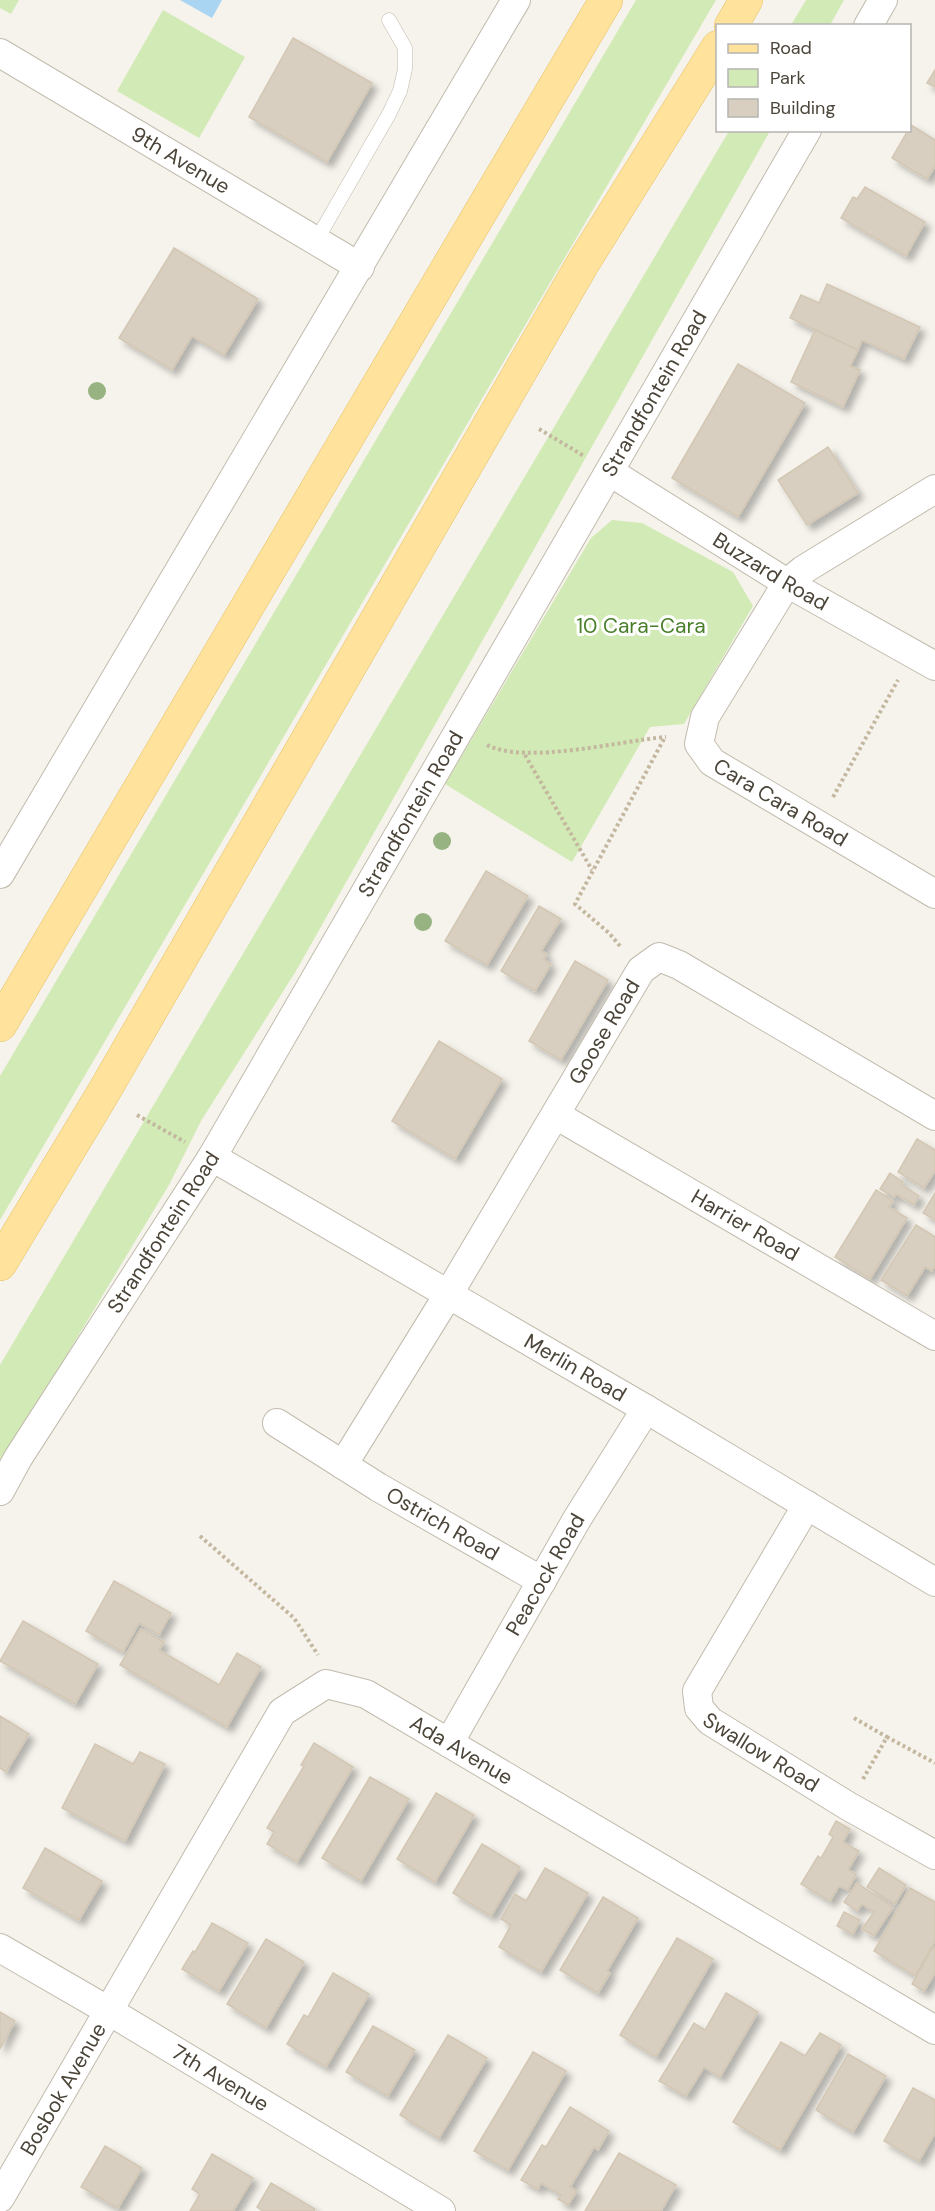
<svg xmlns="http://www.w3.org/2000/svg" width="935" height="2211" viewBox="0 0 935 2211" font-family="'DM Sans',sans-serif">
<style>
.green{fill:#d2eab5}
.water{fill:#a9d4f2}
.building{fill:#d8cfc1;stroke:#d3c7b4;stroke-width:1.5;filter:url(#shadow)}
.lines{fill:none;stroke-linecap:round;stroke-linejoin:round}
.service-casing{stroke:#c2bbae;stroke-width:15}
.minor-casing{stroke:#c2bbae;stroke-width:30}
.primary-casing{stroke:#e6c16a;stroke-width:34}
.path{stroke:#c4b79f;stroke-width:4;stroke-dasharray:3 3;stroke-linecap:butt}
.service{stroke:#fff;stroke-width:14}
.minor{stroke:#fff;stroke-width:28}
.primary{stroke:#ffe39c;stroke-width:33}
.tree{fill:#97b381}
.labels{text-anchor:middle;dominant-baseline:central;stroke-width:6;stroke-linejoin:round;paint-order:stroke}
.street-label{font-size:21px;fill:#4b4439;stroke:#fff}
.park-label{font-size:21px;fill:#4a7f2a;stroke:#fff}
</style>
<defs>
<filter id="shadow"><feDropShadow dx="5.5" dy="5.5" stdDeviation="3" flood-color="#0004"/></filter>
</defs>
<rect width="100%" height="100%" fill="#f6f3ec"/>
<g class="green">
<path d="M0,0h19l-8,14 -11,-6z"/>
<path d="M636,0h80l-716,1220v-144z"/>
<path d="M806,0h38l-14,25h-39z"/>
<path d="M163,10l82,47 -46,81 -82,-47z"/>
<path d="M729,131h41l-474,840 -95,150 -32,64 -169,281v-101z"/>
<path d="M612,520l30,3 91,49 20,34 -69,118 -34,3 -78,135 -127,-78 146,-246z"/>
</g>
<path class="water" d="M180,0h42l-10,18z"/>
<g class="building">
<path d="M293,38l79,45 -45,79 -78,-45z"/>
<path d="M935,70v17l-8,-4z"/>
<path d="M911,125l24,15v26l-8,13 -35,-21z"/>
<path d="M865,187l60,35 -19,34 -65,-38 12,-21 4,2z"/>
<path d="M174,248l84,51 -34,56 -32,-19 -20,34 -53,-32z"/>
<path d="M827,284l93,43 -16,32 -42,-19 -4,10 -68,-32 11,-23 18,8z"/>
<path d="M815,330l43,20 -8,16 10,4 -17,37 -52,-25z"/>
<path d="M738,364l67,39 -67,114 -66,-39z"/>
<path d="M828,447l30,46 -51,32 -29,-45z"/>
<path d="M486,871l42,25 -41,69 -42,-24z"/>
<path d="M539,906l22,13 -20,32 6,3 -3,6 7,4 -16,27 -34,-20z"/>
<path d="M575,961l33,19 -47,80 -32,-19z"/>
<path d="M439,1041l63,38 -47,80 -63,-38z"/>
<path d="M917,1139l18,11v21l-11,17 -26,-16z"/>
<path d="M890,1173l13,9 -1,3 17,11 -5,9 -18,-11 -2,3 -14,-8z"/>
<path d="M876,1190l17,11 -4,6 18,11 -37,61 -35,-22z"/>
<path d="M935,1193v27l-12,-7z"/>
<path d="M916,1225l19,12v29l-3,5 -7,-4 -18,29 -26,-16z"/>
<path d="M114,1581l57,32 -12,22 -20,-12 -16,29 -37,-21z"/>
<path d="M23,1621l75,43 -23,40 -75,-43z"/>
<path d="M141,1629l23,13 -5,8 60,35 18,-32 24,14 -34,60 -107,-62z"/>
<path d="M0,1716l29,18 -23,38 -6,-4z"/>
<path d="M314,1743l39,24 -56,95 -30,-18 7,-12 -7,-4 37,-62 -3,-1z"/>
<path d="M95,1744l38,20 7,-12 25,12 -40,77 -63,-33z"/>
<path d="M370,1777l39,22 -48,82 -39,-23z"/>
<path d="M436,1793l38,22 -39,67 -38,-23z"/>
<path d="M836,1821l14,8 -7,13 16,9 -11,19 8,4 -8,16 -9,-4 -9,15 -29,-17 17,-28 3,2 12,-21 -4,-3z"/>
<path d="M482,1844l38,23 -29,49 -38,-23z"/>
<path d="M45,1848l57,33 -23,39 -56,-32z"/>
<path d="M545,1868l43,25 -47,79 -42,-25 12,-22 -10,-6 14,-25 11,7z"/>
<path d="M879,1868l27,17 -11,19 -28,-17z"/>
<path d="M857,1883l36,24 -19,29 -12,-7 12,-17 -12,-8 -5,7 -13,-9z"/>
<path d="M910,1888l25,14v39l-20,35 -41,-25z"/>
<path d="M603,1897l35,21 -31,53 3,2 -12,20 -38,-23z"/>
<path d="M844,1912l16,8 -7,14 -16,-8z"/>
<path d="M212,1923l36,20 -29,48 -37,-22 11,-18 2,1z"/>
<path d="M677,1938l36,21 -57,98 -36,-22z"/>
<path d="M266,1939l38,23 -38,66 -39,-24z"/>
<path d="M933,1947l2,1v25l-11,18 -12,-7z"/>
<path d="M333,1973l36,21 -43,73 -39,-23 17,-29 4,2z"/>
<path d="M726,1993l32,19 -38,65 -16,-10 -18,29 -27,-15 35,-58 11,7z"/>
<path d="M0,2012l15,9 -15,28z"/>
<path d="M373,2026l42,24 -27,46 -42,-24z"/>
<path d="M820,2033l21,12 -61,105 -47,-28 48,-80 24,14z"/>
<path d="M448,2035l39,23 -48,80 -39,-23z"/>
<path d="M533,2052l33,19 -58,99 -34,-19z"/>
<path d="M848,2054l38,22 -33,56 -37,-22z"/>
<path d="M913,2088l22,12v33l-16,28 -35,-20z"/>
<path d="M570,2107l39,24 -11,19 -4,-3 -24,40 7,4 -9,14 -10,-6 3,-4 -20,-12 -3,6 -17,-9 21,-35 4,2z"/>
<path d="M105,2146l37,22 -24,40 -37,-21z"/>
<path d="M619,2153l57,32 -15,26h-76z"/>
<path d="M212,2154l41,24 -20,33h-43l10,-17 -8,-5z"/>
<path d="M271,2183l44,26 -1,2h-51l-6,-4z"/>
</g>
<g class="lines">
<g class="service-casing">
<path id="service" d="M316,241l73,-127 11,-23 5,-22v-21l-16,-28"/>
</g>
<g class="minor-casing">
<g id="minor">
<path d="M868,26l15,-26"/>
<path id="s1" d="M0,53l360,214"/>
<path id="s2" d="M610,472l177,111 148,83"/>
<path id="s3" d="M935,489l-132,81 -16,13 -82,134 -6,27 13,18 223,132"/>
<path d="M0,874l516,-874"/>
<path id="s4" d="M556,1115l379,221"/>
<path id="s5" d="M212,1157l434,252 289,173"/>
<path id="s6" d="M277,1423l101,64 164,94"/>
<path id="s7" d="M343,1465l105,-170 193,-325 18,-13 20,8 256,151"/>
<path id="s8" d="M0,1491l18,-33 194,-301 595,-1027"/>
<path id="s9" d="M807,1505l-110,186 2,17 11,13 138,85 87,49"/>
<path id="s10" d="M449,1743l128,-224 69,-110"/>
<path id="s11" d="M0,1948l109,63 332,200"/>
<path id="s12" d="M0,2198l282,-486 44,-28 40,10 569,336"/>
</g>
</g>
<g class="primary-casing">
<g id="primary">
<path d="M731,26l15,-26"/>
<path d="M0,1025l606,-1025"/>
<path d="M0,1264l102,-169 481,-832 135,-216"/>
</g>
</g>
<g class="path">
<path d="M539,429l45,27"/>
<path d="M487,745c40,20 131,-4 179,-8"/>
<path d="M525,755l67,115"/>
<path d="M833,797l65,-117"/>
<path d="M620,946l-11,-13 -34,-29 90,-167"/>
<path d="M137,1115l48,27"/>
<path d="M200,1536l94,82 24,37"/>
<path d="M854,1718l33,19"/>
<path d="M863,1779l24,-42 48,26"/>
</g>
<use href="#service" class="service"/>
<use href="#minor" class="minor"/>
<use href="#primary" class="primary"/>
</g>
<g class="tree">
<circle cx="97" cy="391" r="9"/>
<circle cx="442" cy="841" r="9"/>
<circle cx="423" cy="922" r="9"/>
</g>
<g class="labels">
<g class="street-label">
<text stroke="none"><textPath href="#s1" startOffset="210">9th Avenue</textPath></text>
<text stroke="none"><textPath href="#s8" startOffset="1278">Strandfontein Road</textPath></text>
<text stroke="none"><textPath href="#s2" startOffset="189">Buzzard Road</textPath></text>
<text stroke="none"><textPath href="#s3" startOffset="462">Cara Cara Road</textPath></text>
<text stroke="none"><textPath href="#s8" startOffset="792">Strandfontein Road</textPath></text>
<text stroke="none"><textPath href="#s7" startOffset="506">Goose Road</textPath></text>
<text stroke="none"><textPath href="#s4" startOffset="219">Harrier Road</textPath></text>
<text stroke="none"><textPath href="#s8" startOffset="306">Strandfontein Road</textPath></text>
<text stroke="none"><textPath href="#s5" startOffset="420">Merlin Road</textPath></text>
<text stroke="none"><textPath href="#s6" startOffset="194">Ostrich Road</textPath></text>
<text stroke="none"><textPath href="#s10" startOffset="194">Peacock Road</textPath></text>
<text stroke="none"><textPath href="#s12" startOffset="766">Ada Avenue</textPath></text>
<text stroke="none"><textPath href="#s9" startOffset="310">Swallow Road</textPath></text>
<text stroke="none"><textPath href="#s11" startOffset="256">7th Avenue</textPath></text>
<text stroke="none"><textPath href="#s12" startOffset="126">Bosbok Avenue</textPath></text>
</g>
<g class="park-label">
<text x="641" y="626">10 Cara-Cara</text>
</g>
</g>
<rect x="716" y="24" width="195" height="108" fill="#ffffff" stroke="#b7b4b0" stroke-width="1.5"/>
<rect x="728" y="44" width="30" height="9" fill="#ffe39c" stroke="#b7b4b0" stroke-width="1.5"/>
<text x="770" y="54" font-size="18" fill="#4b4439">Road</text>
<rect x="728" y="69" width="30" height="18" fill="#d2eab5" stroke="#b7b4b0" stroke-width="1.5"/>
<text x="770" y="84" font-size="18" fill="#4b4439">Park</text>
<rect x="728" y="99" width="30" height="18" fill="#d8cfc1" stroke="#b7b4b0" stroke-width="1.5"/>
<text x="770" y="114" font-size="18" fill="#4b4439">Building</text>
</svg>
